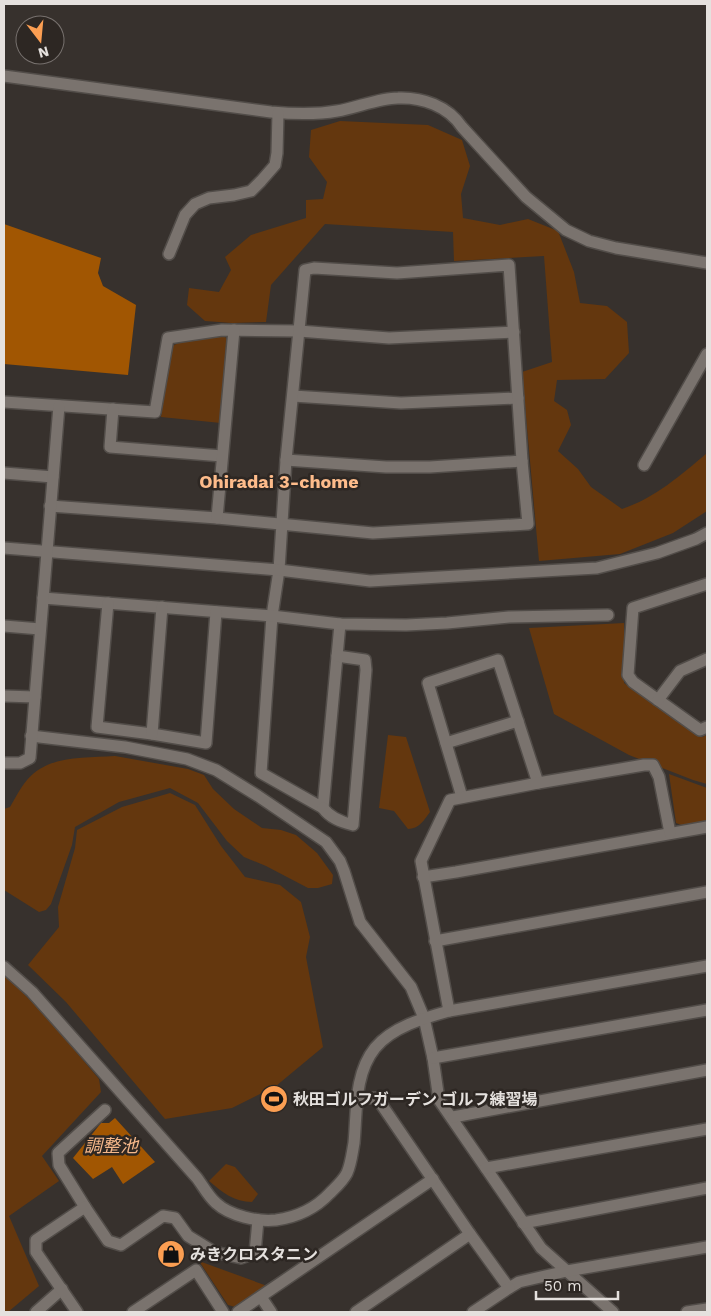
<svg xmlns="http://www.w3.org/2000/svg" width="711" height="1316" viewBox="0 0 711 1316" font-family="'Work Sans','Noto Sans JP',sans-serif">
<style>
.green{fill:#64370e}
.water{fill:#a15602}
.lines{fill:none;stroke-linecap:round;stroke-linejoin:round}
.minor-casing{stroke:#524d49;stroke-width:14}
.minor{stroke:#7a736e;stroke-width:11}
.labels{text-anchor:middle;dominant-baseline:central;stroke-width:5;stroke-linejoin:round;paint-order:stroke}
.poi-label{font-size:16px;font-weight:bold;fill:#e5e1de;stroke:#2d2723;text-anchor:start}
.neighbourhood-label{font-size:18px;font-weight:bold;fill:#febc8b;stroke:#2d2723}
.water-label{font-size:18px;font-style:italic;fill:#f6b88a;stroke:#2d2723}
</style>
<rect width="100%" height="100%" fill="#37312d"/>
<g class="green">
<path d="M340,121l88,4 34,15 8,26 -9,28 2,24 37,7 28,-6 30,12 16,41 6,31 27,3 20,16 2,31 -24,26 -48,1 -3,21 13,9 4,15 -13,26 20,18 13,18 31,22c33,-11 59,-34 85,-56v58l-34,22 -53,21 -81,7 -17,-189 30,-10 -8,-106 -90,5 -1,-29 -128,-8 -54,61 -5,37 -34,1 -27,-2 -18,-16 2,-17 30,4 12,-22 -6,-13 26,-22 55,-17v-18l17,-1 4,-17 -18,-25 2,-27z"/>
<path d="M223,335l6,6 -8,82 -60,-6 9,-70c17,-9 35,-10 53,-12z"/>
<path d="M624,623v60l78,54 5,-2v49l-14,-4 -64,-25 -75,-41 -25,-86z"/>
<path d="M388,735l18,2 24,75c-6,8 -11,17 -22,17l-14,-18 -15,-3z"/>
<path d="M115,756l73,13 16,6 9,14 21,20 28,19 19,2 15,5 21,18 16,22 -1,9 -14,4h-10l-42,-22 -22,-9 -17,-16 -29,-38 -28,-15 -51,14 -44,25 -3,18 -21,59 -5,6 -7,2 -35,-22v-81l6,-2c5,-8 10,-19 17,-27 21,-25 57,-22 88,-24z"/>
<path d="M669,774l38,14v34l-23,4 -8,-3z"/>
<path d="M170,793l25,12 26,41 24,31 35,8 21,17 9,35 -4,20 17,90 -47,39 -44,22 -67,11 -99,-117 -38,-37 31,-38 -1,-20 17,-59 2,-18 45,-23z"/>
<path d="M4,974l40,40 55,65 2,13 -59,64 17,25 -50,35 30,70 -31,26h-4z"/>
<path d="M226,1164l9,3 23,27 -6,8c-18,0 -30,-10 -43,-21z"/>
<path d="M199,1261l71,26 -31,21 -11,-3z"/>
</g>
<g class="water">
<path d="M4,224l97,34 -3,15 5,13 33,19 -8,70 -124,-11z"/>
<path d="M115,1118l40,44 -32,22 -11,-17 -19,12 -20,-21 28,-35h8z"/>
</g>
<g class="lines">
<g class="minor-casing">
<g id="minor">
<path d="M4,76l267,36c22,2 44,3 66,-1 19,-3 42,-13 61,-13 24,-1 50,8 64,29l64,70 40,33 23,11 27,7 91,15"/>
<path d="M169,254l16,-39 10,-11 14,-6 25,-3 17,-4 10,-10 14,-16 2,-12 1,-40"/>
<path d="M293,396l108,7 117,-5"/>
<path d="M4,402l151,10 13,-74 54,-8 77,1 90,7 125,-6"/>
<path d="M113,409l-3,38 112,9"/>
<path d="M286,460l100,7h44l92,-6"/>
<path d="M644,465l63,-111"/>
<path d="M4,473l49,4"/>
<path d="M50,506l167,12 156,15 155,-9 -6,-63 -13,-196 -112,8 -83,-5 -9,2 -19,190 -7,110 -7,46 -11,157 62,35 17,-184"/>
<path d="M217,518l17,-188"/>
<path d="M4,548l275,22 91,11 227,-13 60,-15 39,-14 11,-6"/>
<path d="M707,584l-74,24 -5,67 5,7 67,48 7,-3"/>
<path d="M43,598l229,18 68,8 66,1 41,-2 62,-6 99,-2"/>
<path d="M108,603l-11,124 55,7 54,9 10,-131"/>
<path d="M4,626l36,3"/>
<path d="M4,696l31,1"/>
<path d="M658,700l22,-29 27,-12"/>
<path d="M152,734l10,-127"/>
<path d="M31,736l94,11 62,12 29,11 42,26 68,46 14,19 4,10 16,51 51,65 13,31 9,40 6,42 102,148 72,64"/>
<path d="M446,743l72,-22"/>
<path d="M4,763h16l10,-5 29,-352"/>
<path d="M462,797l-34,-114 70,-23 40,123"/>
<path d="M323,808c7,10 18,14 30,17l13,-155 -1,-10 -28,-4"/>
<path d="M423,877l33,-5 251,-45"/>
<path d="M435,941l272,-49"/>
<path d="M4,967l28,25 165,186c6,8 11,18 19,25 14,13 42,19 60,17 22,-3 39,-11 54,-27 6,-6 13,-12 17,-20 4,-9 5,-19 7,-30 3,-31 0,-69 21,-95 17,-21 49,-30 74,-37l258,-45"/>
<path d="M449,1011l-28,-150 29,-61 88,-17 106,-18h9l6,12 11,56"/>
<path d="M433,1058l274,-48"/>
<path d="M358,1098h19l93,136 39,54 10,-6 48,-11 140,-24"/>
<path d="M453,1117l254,-47"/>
<path d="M486,1168l221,-39"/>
<path d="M85,1207l-26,-42 -1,-12 47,-43"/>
<path d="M523,1223l184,-35"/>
<path d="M261,1297l10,15"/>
<path d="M36,1312l26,-23"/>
<path d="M77,1312l-41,-60v-12l49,-33 23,34 13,4 42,-29 12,2 13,18 26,16 27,6 14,-5 3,-33"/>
<path d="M133,1312l63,-42 27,42"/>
<path d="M238,1312l195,-133"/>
<path d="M356,1312l114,-78"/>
<path d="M473,1312l36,-24"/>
<path d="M687,1312l20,-3"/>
</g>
</g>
<use href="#minor" class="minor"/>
</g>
<defs>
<g id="stadium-disc" transform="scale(1.4375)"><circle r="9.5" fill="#fb9e52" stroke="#2d2723"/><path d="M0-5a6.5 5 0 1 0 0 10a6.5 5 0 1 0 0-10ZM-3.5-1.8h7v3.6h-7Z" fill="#111"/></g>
<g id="shop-disc" transform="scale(1.4375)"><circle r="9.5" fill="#fb9e52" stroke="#2d2723"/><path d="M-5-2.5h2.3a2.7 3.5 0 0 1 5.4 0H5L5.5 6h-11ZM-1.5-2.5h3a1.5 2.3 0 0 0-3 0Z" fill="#111"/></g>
</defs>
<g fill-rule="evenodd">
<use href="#stadium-disc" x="274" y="1099"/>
<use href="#shop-disc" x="171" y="1254"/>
</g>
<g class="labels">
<g class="poi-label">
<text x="293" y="1099">秋田ゴルフガーデン ゴルフ練習場</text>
<text x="190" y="1254">みきクロスタニン</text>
</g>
<g class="neighbourhood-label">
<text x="279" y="481">Ohiradai 3-chome</text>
</g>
<g class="water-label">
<text x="111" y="1145">調整池</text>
</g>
</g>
<rect width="711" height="1316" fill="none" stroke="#e5e1de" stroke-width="10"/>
<g transform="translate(40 40) rotate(164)"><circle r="24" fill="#2d2723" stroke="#77716e"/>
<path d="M0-4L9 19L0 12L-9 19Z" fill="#fb9e52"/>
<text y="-8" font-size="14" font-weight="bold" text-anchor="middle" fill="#e5e1de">N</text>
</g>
<path d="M536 1291v8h82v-8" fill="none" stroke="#e5e1de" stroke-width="2.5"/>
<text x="544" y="1291" font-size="15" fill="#e5e1de" stroke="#2d2723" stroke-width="4" paint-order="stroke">50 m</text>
</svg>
